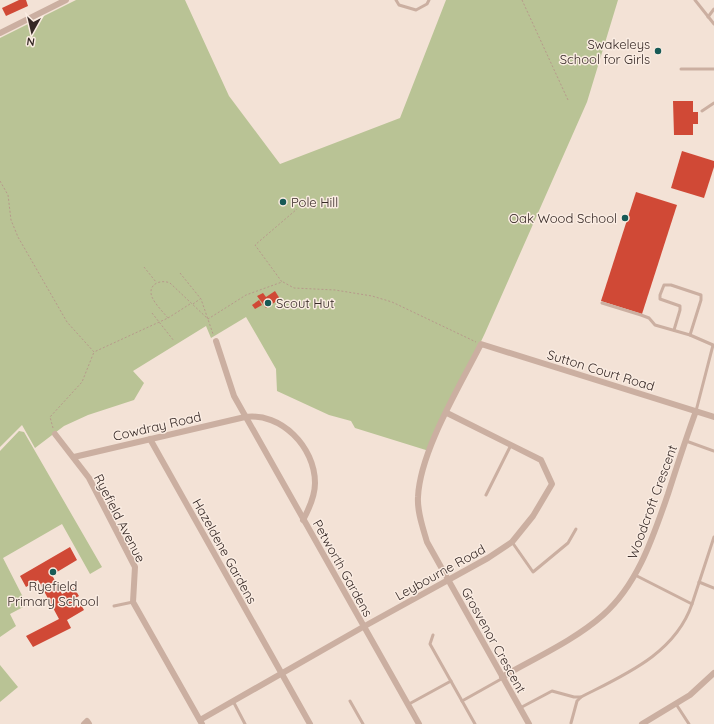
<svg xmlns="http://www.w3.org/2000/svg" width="714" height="724" viewBox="0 0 714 724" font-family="Quicksand,sans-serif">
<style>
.green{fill:#b9c395}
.building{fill:#d04936}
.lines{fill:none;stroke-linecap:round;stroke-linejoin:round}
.path{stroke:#b7998b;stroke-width:1;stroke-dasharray:2 2;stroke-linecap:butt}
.service{stroke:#cbafa1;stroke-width:3}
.minor{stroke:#cbafa1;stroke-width:6}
.poi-dot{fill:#175a56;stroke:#faece2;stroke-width:1.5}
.labels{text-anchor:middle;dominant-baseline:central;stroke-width:3;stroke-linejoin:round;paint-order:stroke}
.poi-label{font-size:13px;fill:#352825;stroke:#faece2;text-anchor:end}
.street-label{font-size:13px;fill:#352825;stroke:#faece2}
</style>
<rect width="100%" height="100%" fill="#f3e2d6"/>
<g class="green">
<path d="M76,0h109l44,96 51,68 120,-46 46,-118h172l-31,102 -102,231 -56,118 -74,-23 -4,-7 -22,-6 -52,-24 -1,-22 -30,-52 -35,21 -5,-12 -73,45 11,12 -10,17 -46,15 -24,11 -29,22 -13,-23 -22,22v-409z"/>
<path d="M19,431l5,1 78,135 -12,7 -28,-50 -59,34 24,47 -17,9 6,12 -16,11v-186z"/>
<path d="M0,665l18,22 -18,15z"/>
</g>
<g class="building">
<path d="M19,0h7l2,6 -22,10 -4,-8z"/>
<path d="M673,101h20v11h5v12h-5v11h-19z"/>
<path d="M682,151l32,10v6l-10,31 -33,-10z"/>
<path d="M636,192l41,13 -35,109 -41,-13z"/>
<path d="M275,291l5,8 -14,9 -9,-12 6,-3 3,4z"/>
<path d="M259,300l3,5 -7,4 -3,-4z"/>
<path d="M70,547l7,13 -25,15 10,19 12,-6 5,8 -7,4 3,6 5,-3 4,7 -17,10 4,8 -38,19 -7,-11 33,-17 -21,-39 -12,7 -6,-11z"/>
</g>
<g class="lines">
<g class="path">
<path d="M522,0l46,100"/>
<path d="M0,181l8,14 3,25 7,17 49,85 27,30 74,-34c-5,-6 -13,-14 -16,-21 -5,-13 9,-18 18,-14l38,36 38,-24 36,-13 -27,-37 42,-36"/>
<path d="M144,267l12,15"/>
<path d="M180,273l21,26 12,35"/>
<path d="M283,282l11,6 41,2 37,6 20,6 84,40"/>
<path d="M193,304l7,-5"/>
<path d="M152,313l22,28"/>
<path d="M168,318l22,-14"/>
<path d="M53,428l-3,-11 32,-35 12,-30"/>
</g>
<g class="service">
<path d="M396,0l3,5 17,5 11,-6 2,-4"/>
<path d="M695,0l19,24"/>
<path d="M708,17l6,-8"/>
<path d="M681,69h33"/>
<path d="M702,111l12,-8"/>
<path d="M602,303l39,12 8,3 6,7 35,10 23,10 -17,66"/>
<path d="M674,330l6,-20v-4l-20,-7v-4l4,-10h7l30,10v5l-11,35"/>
<path d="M686,441l28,10"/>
<path d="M486,495l25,-50"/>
<path d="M512,542l21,30 35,-29 8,-14"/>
<path d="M699,582l15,6"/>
<path d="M692,604l22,-67"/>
<path d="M114,606l19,-4"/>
<path d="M433,635l-3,9 45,80"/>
<path d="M233,701l12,23"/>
<path d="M350,701l13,23"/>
<path d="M462,701l41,-23"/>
<path d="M409,704l42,-23"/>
<path d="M676,704l13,20"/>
<path d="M520,708l32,-17 22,6h7c43,-22 94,-43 111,-93l-57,-29"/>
<path d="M571,723l6,-22 4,-4"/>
</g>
<g class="minor">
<path d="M0,33l66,-33"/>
<path d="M216,341l18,55 185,328"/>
<path d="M55,434l34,44 46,89 -2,35 69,122"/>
<path d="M150,439l160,285"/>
<path d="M74,457l171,-40c36,-5 70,30 70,66 0,13 -6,26 -12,37"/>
<path d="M502,677c33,-19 73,-37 101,-62 35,-31 50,-78 65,-121 9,-28 18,-56 28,-83"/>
<path d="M200,720l163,-93 125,-69 24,-16 21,-26 19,-32 -11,-24 -94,-47"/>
<path d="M84,724l3,-3 2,3"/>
<path d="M529,724l-102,-182c-4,-14 -10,-30 -9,-45 2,-46 42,-111 63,-153l233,73"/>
<path d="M642,724l48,-29 24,-22"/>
</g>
</g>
<g class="poi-dot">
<circle cx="658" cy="51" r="4"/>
<circle cx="283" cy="202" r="4"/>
<circle cx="625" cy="218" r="4"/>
<circle cx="268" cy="303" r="4"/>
<circle cx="53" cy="572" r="4"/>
</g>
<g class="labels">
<g class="poi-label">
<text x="650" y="44">Swakeleys<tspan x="650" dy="15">School for Girls</tspan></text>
<text x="291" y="202" text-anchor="start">Pole Hill</text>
<text x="617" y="218">Oak Wood School</text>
<text x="276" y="303" text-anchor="start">Scout Hut</text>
<text x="53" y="586" text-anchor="middle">Ryefield<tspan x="53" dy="15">Primary School</tspan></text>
</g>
<g class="street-label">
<text transform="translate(601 370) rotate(17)">Sutton Court Road</text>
<text transform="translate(157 426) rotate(-13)">Cowdray Road</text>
<text transform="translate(652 502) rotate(-70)">Woodcroft Crescent</text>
<text transform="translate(120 518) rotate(63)">Ryefield Avenue</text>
<text transform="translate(225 551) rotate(61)">Hazeldene Gardens</text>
<text transform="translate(343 568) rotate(61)">Petworth Gardens</text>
<text transform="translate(440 572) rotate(-29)">Leybourne Road</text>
<text transform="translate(494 640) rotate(61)">Grosvenor Crescent</text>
</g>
</g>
<g transform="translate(32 32) rotate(188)" stroke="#faece2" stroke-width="3" paint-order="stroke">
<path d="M0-3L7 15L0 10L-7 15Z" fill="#352825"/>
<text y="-6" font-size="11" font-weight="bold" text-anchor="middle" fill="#352825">N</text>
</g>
</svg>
